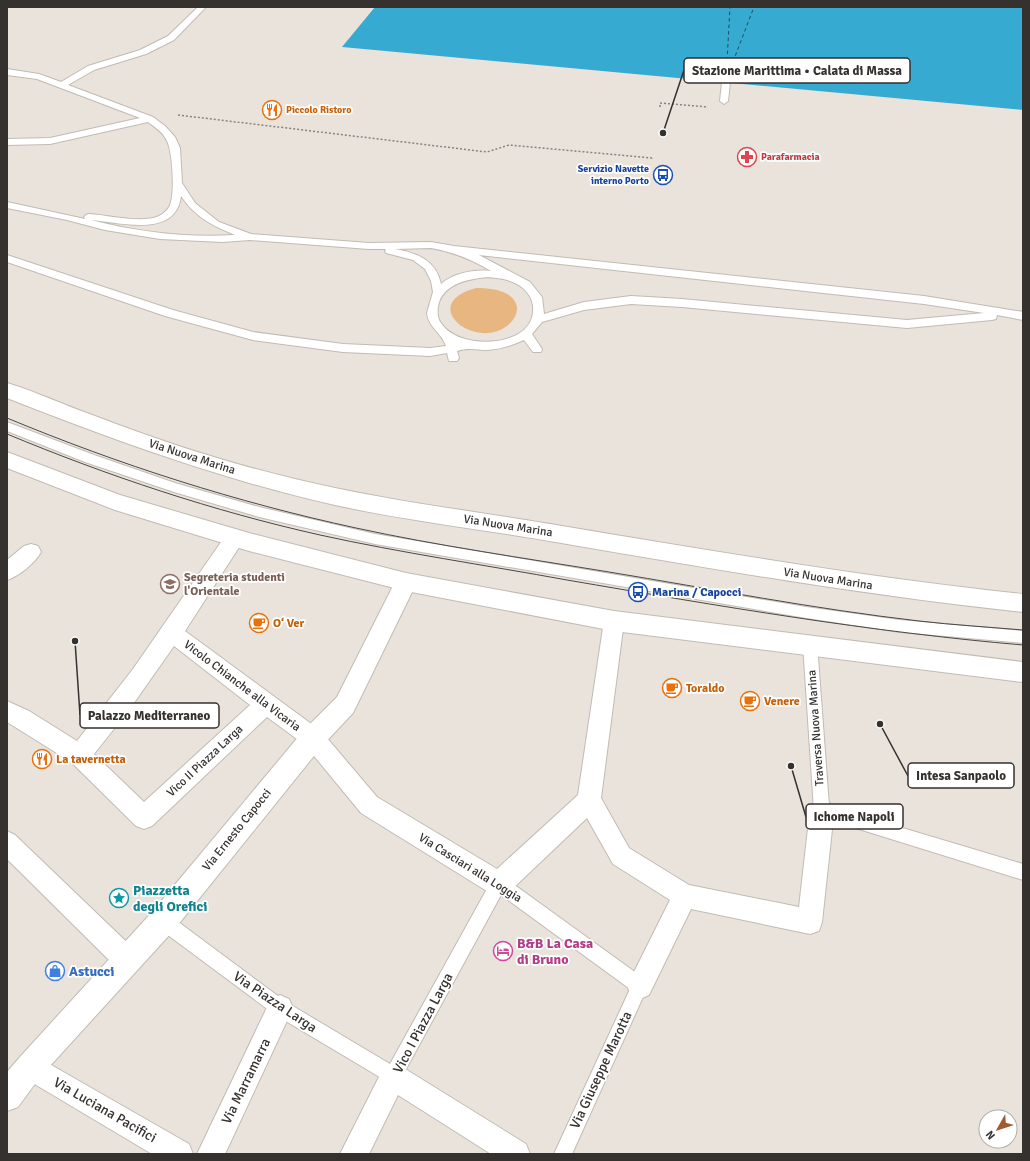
<svg xmlns="http://www.w3.org/2000/svg" width="1030" height="1161" viewBox="0 0 1030 1161" font-family="Signika,sans-serif">
<style>
.green{fill:#e8b781}
.water{fill:#36aad1}
.lines{fill:none;stroke-linecap:round;stroke-linejoin:round}
.ferry{stroke:#1f4d5f;stroke-width:1;stroke-dasharray:3.5 3;stroke-linecap:butt}
.service-casing{stroke:#c1bbb4;stroke-width:2}
.pedestrian-casing{stroke:#c1bbb4;stroke-width:2}
.minor-casing{stroke:#c1bbb4;stroke-width:2}
.primary-casing{stroke:#c1bbb4;stroke-width:2}
.path{stroke:#898480;stroke-width:1.5;stroke-dasharray:2 2;stroke-linecap:butt}
.service{fill:#fff;fill-rule:evenodd}
.pedestrian{fill:#fff;fill-rule:evenodd}
.minor{fill:#fff;fill-rule:evenodd}
.primary{fill:#fff;fill-rule:evenodd}
.tram{stroke:#4a4744;stroke-width:1}
.labels{text-anchor:middle;dominant-baseline:central;stroke-width:3.5;stroke-linejoin:round;paint-order:stroke}
.far-food-label{font-size:10px;font-weight:bold;fill:#c56008;stroke:#fff;text-anchor:start}
.far-health-label{font-size:10px;font-weight:bold;fill:#be3a42;stroke:#fff;text-anchor:start}
.far-transit-label{font-size:10px;font-weight:bold;fill:#164399;stroke:#fff;text-anchor:end}
.street-label{font-size:12px;fill:#34312f;stroke:#fff}
.education-label{font-size:12px;font-weight:bold;fill:#785e54;stroke:#fff;text-anchor:start}
.transit-label{font-size:12px;font-weight:bold;fill:#164399;stroke:#fff;text-anchor:start}
.food-label{font-size:12px;font-weight:bold;fill:#c56008;stroke:#fff;text-anchor:start}
.near-culture-label{font-size:14px;font-weight:bold;fill:#0d838f;stroke:#fff;text-anchor:start}
.near-hotel-label{font-size:14px;font-weight:bold;fill:#b23c85;stroke:#fff;text-anchor:start}
.near-shop-label{font-size:14px;font-weight:bold;fill:#366cbe;stroke:#fff;text-anchor:start}
.near-street-label{font-size:14px;fill:#34312f;stroke:#fff}
.leader{fill:none;stroke:#34312f;stroke-width:1.5}
.callout-dot{fill:#34312f;stroke:#fff;stroke-width:1.5}
.callout{fill:#fff;stroke:#34312f;stroke-width:1.5}
.callout-label{font-size:13px;text-anchor:middle;font-weight:bold;fill:#34312f}
</style>
<rect width="100%" height="100%" fill="#eae3dc"/>
<path class="green" d="M476,288c14,0 39,2 41,20 0,8 -5,14 -10,18 -33,25 -90,-22 -31,-38z"/>
<path class="water" d="M375,7h648v103l-681,-63z"/>
<g class="lines">
<g class="ferry">
<path d="M726,80l28,-73"/>
<path d="M726,80l4,-73"/>
</g>
<g class="service-casing">
<g id="service">
<path d="M198,7h8l-32,33 -28,14 -52,16 -26,15 85,32 12,9 10,11 5,11 2,35 13,20 24,19 32,12 118,9 62,-1 23,4 470,50 99,16v8l-26,-5 -1,4 -4,1 -85,8 -225,-21 -51,-3 -47,6 -42,12 -10,12 10,15 -1,3h-8l-9,-12c-11,5 -23,9 -36,10 -12,0 -19,-3 -31,1l2,7 -2,3h-8l-2,-8 -17,3 -87,-4 -90,-12 -88,-24 -158,-54v-7l166,55 80,22 90,12 87,4 16,-2c-4,-13 -18,-19 -19,-33l6,-21 -2,-11 -6,-12 -12,-9 -27,-7 -1,-2 1,-2h-17l-119,-9 -28,2 -62,-3 -55,-9 -38,-10 -60,-12v-6l78,17 -1,-2 2,-2 3,-1c19,1 53,10 70,2 5,-3 9,-6 11,-11 5,-12 3,-55 -4,-66 -4,-7 -11,-12 -18,-17l-98,22 -43,1v-6l43,-1 90,-20 -103,-39 -30,-4v-6l32,5 22,8 27,-16 52,-16 28,-14zM181,196c14,21 32,30 54,39 -47,3 -98,-3 -144,-15 28,2 85,19 90,-24zM431,248c22,4 40,11 60,23 -16,-2 -38,2 -50,13 -5,-24 -24,-31 -46,-35zM479,255l445,49 60,9 -77,7 -225,-21 -51,-3 -47,6 -40,12 -2,-17 -12,-15zM488,277c6,1 13,1 19,3 13,4 24,12 26,26 3,35 -46,41 -71,32 -10,-3 -21,-11 -24,-21 -4,-31 27,-38 50,-40z"/>
<path d="M726,79l4,3 -2,19 -4,3 -4,-3 2,-19z"/>
<path d="M7,422l87,33 81,28 84,24 116,27 431,73 94,13 123,11v12l-123,-11 -94,-14 -431,-74 -116,-27 -85,-25 -89,-30 -78,-31z"/>
<path d="M810,638l5,2 2,4 12,162 194,58v16l-206,-64 -3,-5 -11,-167 2,-4z"/>
<path d="M499,876l6,2 141,102 2,6 -76,168h-18l76,-165 -129,-94 -102,187 -6,3 -119,-71 -117,-87 -2,-6 2,-6 6,-2 6,2 117,87 104,62 103,-186z"/>
</g>
</g>
<g class="pedestrian-casing">
<g id="pedestrian">
<path d="M235,530l7,2 3,6 -60,93 136,100 56,66 120,72 81,-74 26,-174 3,-6 7,-3 7,3 3,6 -23,177 28,50 60,37 110,22 11,-96 4,-8 8,-3 8,3 4,8 -12,111 -3,9 -9,3 -119,-25 -42,86 -9,4 -9,-4 -4,-9 43,-86 -57,-36 -26,-46 -79,75 -9,3 -9,-3 -129,-80 -56,-68 -38,-28 -115,109 -8,3 -8,-3 -65,-64 -64,-40v-21l22,10 48,30 56,-72 95,-137zM174,646l76,59 -106,97 -50,-48 35,-44z"/>
<path d="M31,544l7,2 3,6c-6,11 -22,24 -34,28v-20l17,-14z"/>
<path d="M7,831l8,4 121,116 4,9 -4,9 -9,4 -9,-4 -111,-110z"/>
<path d="M280,995l9,4 4,9 -68,146h-28l74,-155z"/>
<path d="M30,1054l9,4 150,86 4,10h-41l-131,-78 -4,-9 4,-9z"/>
<path d="M393,1063l9,4 124,77 4,10h-39l-93,-59 -29,59h-29l44,-87z"/>
</g>
</g>
<g class="minor-casing">
<path id="minor" d="M406,573l8,3 3,6 -64,131 -31,33 -149,185 -133,146 -22,30 -11,4v-39l13,-15 133,-146 151,-181 33,-33 61,-121z"/>
</g>
<g class="primary-casing">
<g id="primary">
<path d="M7,383c30,9 59,23 88,33 65,25 132,47 200,63 90,22 181,32 273,48 151,25 302,51 455,67v18c-153,-16 -304,-42 -456,-68 -77,-14 -155,-22 -232,-39 -112,-25 -221,-65 -328,-107z"/>
<path d="M7,452l113,43 129,38 157,40 208,38 409,51v20l-409,-51 -208,-40 -157,-40 -134,-41 -108,-42z"/>
</g>
</g>
<g class="path">
<path d="M660,107v-4l48,4"/>
<path d="M178,115l309,37 22,-7 143,13v-2"/>
</g>
<use href="#service" class="service"/>
<use href="#pedestrian" class="pedestrian"/>
<use href="#minor" class="minor"/>
<use href="#primary" class="primary"/>
<g class="tram">
<path d="M7,418c113,47 229,84 349,110 83,18 168,30 253,44 103,17 206,37 310,49 34,4 69,6 104,9"/>
<path d="M7,434c101,42 206,77 313,101 82,18 165,30 247,45 152,26 303,52 456,65"/>
</g>
</g>
<defs>
<g id="restaurant-ring" transform="scale(1)"><circle r="9.5" fill="#fff" stroke="#e8710a" stroke-width="1.5"/><path d="M-5-6h1v4h1v-4h1v4h1v-4h1v5L-1.5 .5V6h-2V.5L-5-1ZM5-6V6H3V1.5H1.5Q1.5-4 5-6Z" fill="#e8710a"/></g>
<g id="pharmacy-ring" transform="scale(1)"><circle r="9.5" fill="#fff" stroke="#e0444e" stroke-width="1.5"/><path d="M-2-6h4v4h4v4h-4v4h-4v-4h-4v-4h4Z" fill="#e0444e"/></g>
<g id="bus-ring" transform="scale(1)"><circle r="9.5" fill="#fff" stroke="#1a4fb4" stroke-width="1.5"/><path d="M-5-6H5V4H4V6H2V4H-2V6H-4V4H-5ZM-3.5-4V0h7V-4ZM-3.5 1.2v1.5H-2V1.2ZM2 1.2v1.5H3.5V1.2Z" fill="#1a4fb4"/></g>
<g id="university-ring" transform="scale(1)"><circle r="9.5" fill="#fff" stroke="#8d6e63" stroke-width="1.5"/><path d="M0-5L7-2L0 1L-7-2ZM-4 1L0 2.5L4 1V4Q0 6-4 4Z" fill="#8d6e63"/></g>
<g id="cafe-ring" transform="scale(1)"><circle r="9.5" fill="#fff" stroke="#e8710a" stroke-width="1.5"/><path d="M-5.5-4.5H6V0H3Q3 3.5 0 3.5H-2.5Q-5.5 3.5-5.5 0ZM3-3.2v2h1.7v-2ZM-6 4.5H4V6H-6Z" fill="#e8710a"/></g>
<g id="sight-ring" transform="scale(1)"><circle r="9.5" fill="#fff" stroke="#0f9aa8" stroke-width="1.5"/><path d="M0-6L1.8-2.2L6-1.7L2.9 1.2L3.7 5.4L0 3.3L-3.7 5.4L-2.9 1.2L-6-1.7L-1.8-2.2Z" fill="#0f9aa8"/></g>
<g id="hotel-ring" transform="scale(1)"><circle r="9.5" fill="#fff" stroke="#d1479c" stroke-width="1.5"/><path d="M-6-4.5h1.5V1H6V5H4.5V3h-9V5H-6ZM-4 0a1.8 1.8 0 1 1 3.6 0ZM.5 0V-2.5h3Q6-2.5 6 0Z" fill="#d1479c"/></g>
<g id="shop-ring" transform="scale(1)"><circle r="9.5" fill="#fff" stroke="#3f7fe0" stroke-width="1.5"/><path d="M-5-2.5h2.3a2.7 3.5 0 0 1 5.4 0H5L5.5 6h-11ZM-1.5-2.5h3a1.5 2.3 0 0 0-3 0Z" fill="#3f7fe0"/></g>
</defs>
<g fill-rule="evenodd">
<use href="#restaurant-ring" x="272" y="110"/>
<use href="#pharmacy-ring" x="747" y="157"/>
<use href="#bus-ring" x="663" y="175"/>
<use href="#university-ring" x="170" y="584"/>
<use href="#bus-ring" x="638" y="592"/>
<use href="#cafe-ring" x="259" y="623"/>
<use href="#cafe-ring" x="672" y="688"/>
<use href="#cafe-ring" x="750" y="701"/>
<use href="#restaurant-ring" x="42" y="759"/>
<use href="#sight-ring" x="119" y="898"/>
<use href="#hotel-ring" x="503" y="951"/>
<use href="#shop-ring" x="55" y="971"/>
</g>
<g class="labels">
<g class="far-food-label">
<text x="286" y="110">Piccolo Ristoro</text>
</g>
<g class="far-health-label">
<text x="761" y="157">Parafarmacia</text>
</g>
<g class="far-transit-label">
<text x="649" y="169">Servizio Navette<tspan x="649" dy="12">interno Porto</tspan></text>
</g>
<g class="street-label">
<text transform="translate(192 457) rotate(18)">Via Nuova Marina</text>
<text transform="translate(508 526) rotate(9)">Via Nuova Marina</text>
<text transform="translate(828 579) rotate(9)">Via Nuova Marina</text>
<text transform="translate(242 686) rotate(37)">Vicolo Chianche alla Vicaria</text>
<text transform="translate(816 728) rotate(-94)">Traversa Nuova Marina</text>
<text transform="translate(205 761) rotate(-43)">Vico II Piazza Larga</text>
<text transform="translate(237 830) rotate(-51)">Via Ernesto Capocci</text>
<text transform="translate(470 868) rotate(32)">Via Casciari alla Loggia</text>
</g>
<g class="education-label">
<text x="184" y="577">Segreteria studenti<tspan x="184" dy="14">l'Orientale</tspan></text>
</g>
<g class="transit-label">
<text x="652" y="592">Marina / Capocci</text>
</g>
<g class="food-label">
<text x="273" y="623">O‘ Ver</text>
<text x="686" y="688">Toraldo</text>
<text x="764" y="701">Venere</text>
<text x="56" y="759">La tavernetta</text>
</g>
<g class="near-culture-label">
<text x="133" y="890">Piazzetta<tspan x="133" dy="16">degli Orefici</tspan></text>
</g>
<g class="near-hotel-label">
<text x="517" y="943">B&amp;B La Casa<tspan x="517" dy="16">di Bruno</tspan></text>
</g>
<g class="near-shop-label">
<text x="69" y="971">Astucci</text>
</g>
<g class="near-street-label">
<text transform="translate(275 1002) rotate(34)">Via Piazza Larga</text>
<text transform="translate(423 1023) rotate(-62)">Vico I Piazza Larga</text>
<text transform="translate(601 1070) rotate(-65)">Via Giuseppe Marotta</text>
<text transform="translate(246 1081) rotate(-64)">Via Marramarra</text>
<text transform="translate(105 1110) rotate(30)">Via Luciana Pacifici</text>
</g>
</g>
<path class="leader" d="M663 133L684 70M75 641L80 715M880 724L908 776M791 766L806 817"/>
<g class="callout-dot">
<circle cx="663" cy="133" r="4"/>
<circle cx="75" cy="641" r="4"/>
<circle cx="880" cy="724" r="4"/>
<circle cx="791" cy="766" r="4"/>
</g>
<g class="callout">
<rect x="684" y="58" width="226" height="25" rx="4"/>
<rect x="80" y="703" width="139" height="25" rx="4"/>
<rect x="908" y="763" width="106" height="25" rx="4"/>
<rect x="806" y="804" width="97" height="25" rx="4"/>
</g>
<g class="callout-label">
<text x="797" y="75">Stazione Marittima • Calata di Massa</text>
<text x="149" y="720">Palazzo Mediterraneo</text>
<text x="961" y="780">Intesa Sanpaolo</text>
<text x="854" y="821">Ichome Napoli</text>
</g>
<rect width="1030" height="1161" fill="none" stroke="#34312f" stroke-width="16"/>
<g transform="translate(998 1129) rotate(231)"><circle r="19" fill="#ffffff" stroke="#aeadac"/>
<path d="M0-3L7 15L0 10L-7 15Z" fill="#9f5a2e"/>
<text y="-6" font-size="11" font-weight="bold" text-anchor="middle" fill="#34312f">N</text>
</g>
</svg>
